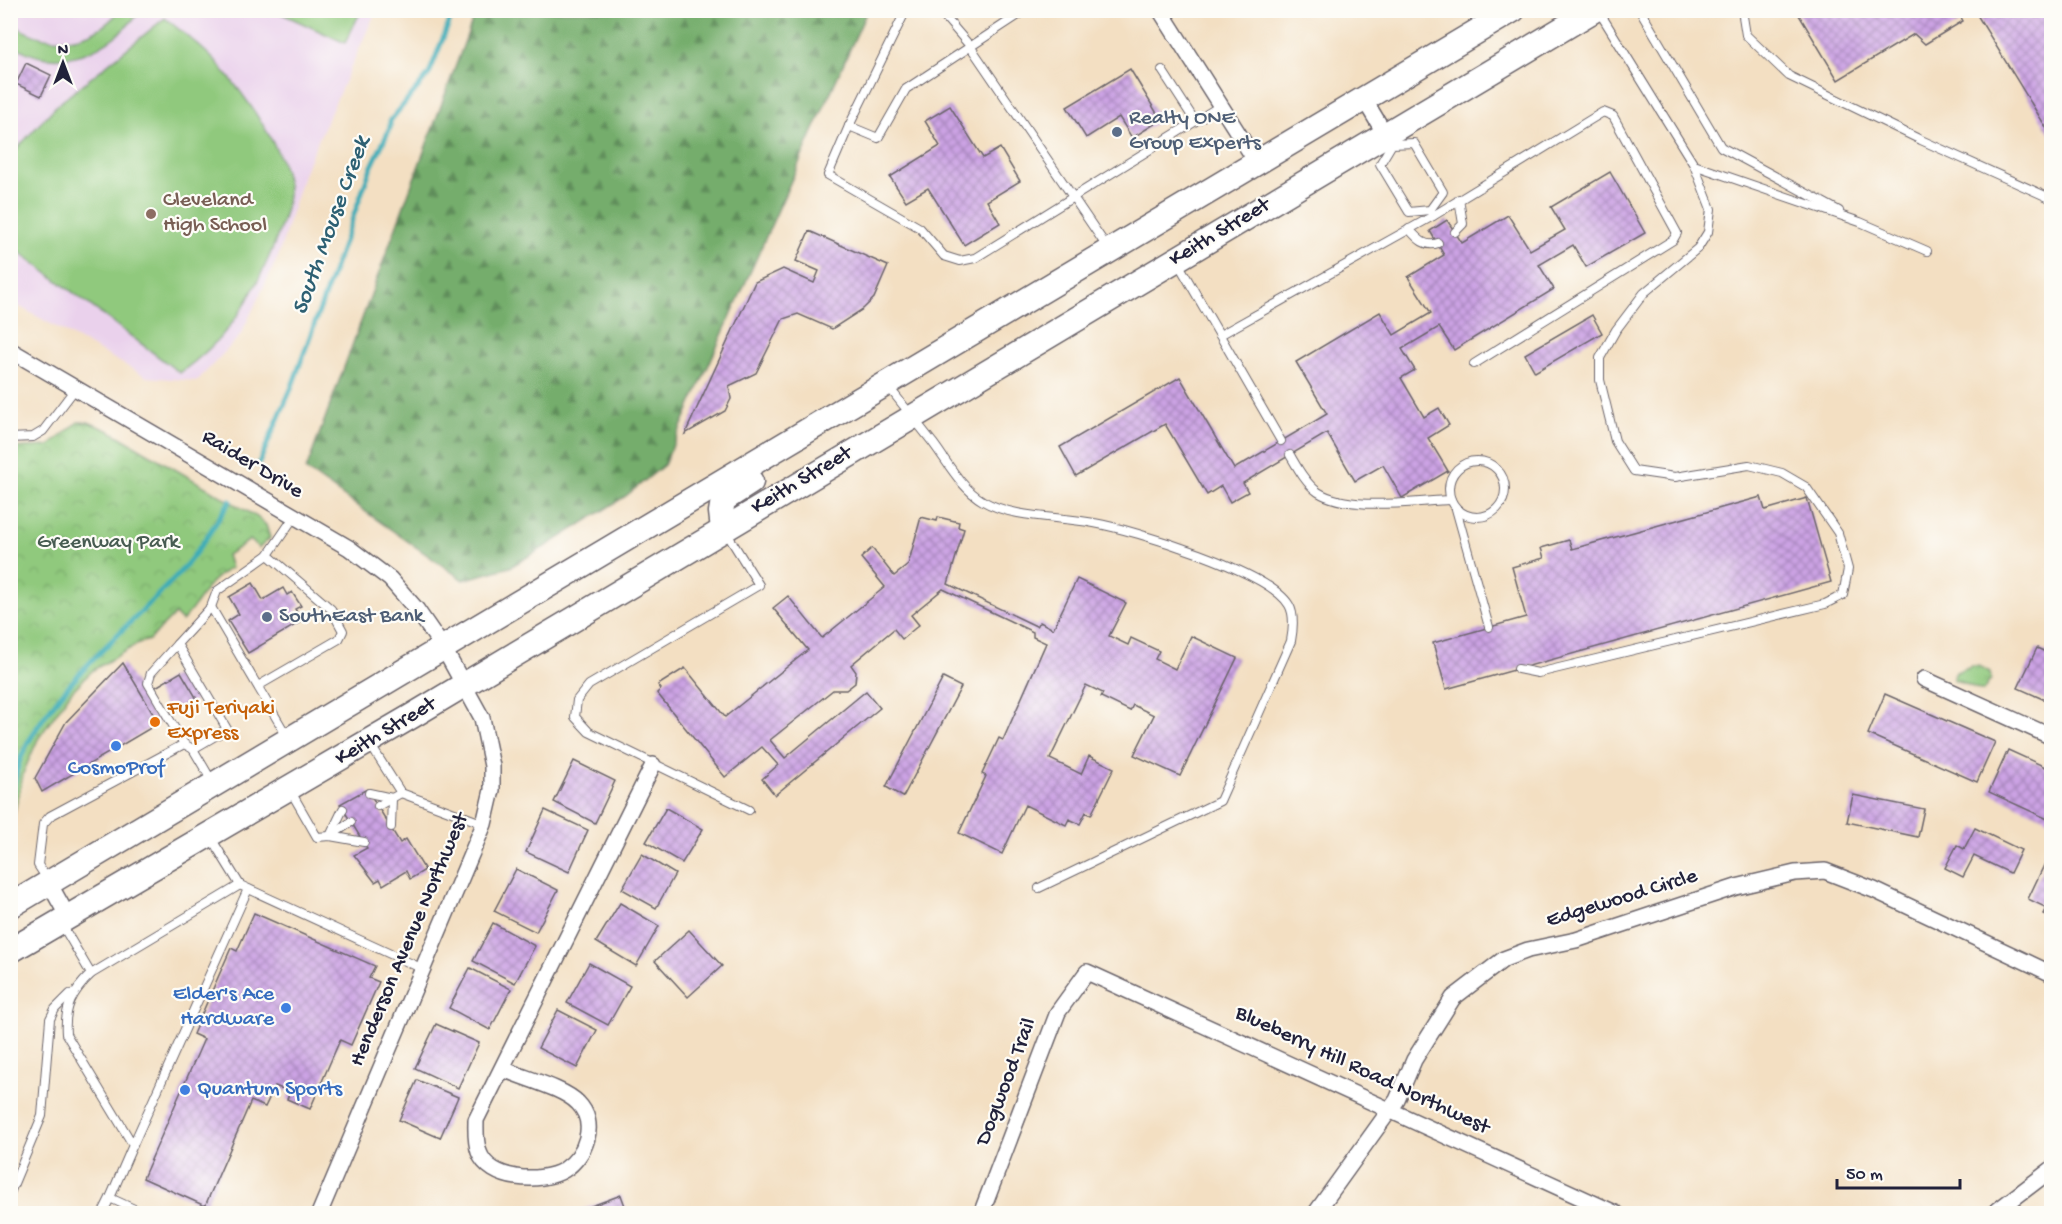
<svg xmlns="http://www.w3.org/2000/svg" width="2062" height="1224" viewBox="0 0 2062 1224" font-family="'Gochi Hand',sans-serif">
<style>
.built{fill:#ead1ec}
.grass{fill:#90c97d;stroke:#59765c;stroke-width:1.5}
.forest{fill:url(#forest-firs);stroke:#4b6854;stroke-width:1.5}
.park{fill:url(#park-crowns);stroke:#59765c;stroke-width:1.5}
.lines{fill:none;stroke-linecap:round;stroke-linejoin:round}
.stream{stroke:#3bacb7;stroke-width:5}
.building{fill:url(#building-cross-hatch)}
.lane-casing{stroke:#6b646a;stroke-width:10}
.street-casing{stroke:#6b646a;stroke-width:18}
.primary-casing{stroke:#6b646a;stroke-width:27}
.lane{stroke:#fff;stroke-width:8}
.street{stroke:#fff;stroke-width:15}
.primary{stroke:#fff;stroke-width:24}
.service-dot{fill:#5c6f8a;stroke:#fdfcf7;stroke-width:2}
.education-dot{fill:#8d6e63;stroke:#fdfcf7;stroke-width:2}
.food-dot{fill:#e8710a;stroke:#fdfcf7;stroke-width:2}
.shop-dot{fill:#3f7fe0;stroke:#fdfcf7;stroke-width:2}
.labels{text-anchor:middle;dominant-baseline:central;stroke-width:4.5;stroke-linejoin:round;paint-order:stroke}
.service-label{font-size:22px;fill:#4e5e75;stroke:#fdfcf7;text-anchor:start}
.education-label{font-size:22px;fill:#785e54;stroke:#fdfcf7;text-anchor:start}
.street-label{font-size:22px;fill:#22223b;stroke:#fdfcf7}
.park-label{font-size:22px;fill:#485c52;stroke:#fdfcf7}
.food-label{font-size:22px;fill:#c56008;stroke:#fdfcf7;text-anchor:start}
.shop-label{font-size:22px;fill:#366cbe;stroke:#fdfcf7}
.water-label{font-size:24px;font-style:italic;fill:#2d6073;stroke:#fdfcf7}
</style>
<defs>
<pattern id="forest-firs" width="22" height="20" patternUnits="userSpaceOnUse" patternTransform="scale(1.5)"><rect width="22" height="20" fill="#74ad6c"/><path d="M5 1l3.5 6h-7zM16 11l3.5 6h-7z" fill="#5f8c5a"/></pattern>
<pattern id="park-crowns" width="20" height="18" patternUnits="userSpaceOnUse" patternTransform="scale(1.5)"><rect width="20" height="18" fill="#90c97d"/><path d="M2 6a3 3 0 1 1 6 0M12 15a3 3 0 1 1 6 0" fill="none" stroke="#7cac6d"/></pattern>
<pattern id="building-cross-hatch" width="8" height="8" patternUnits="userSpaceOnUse" patternTransform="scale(1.5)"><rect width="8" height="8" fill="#cca3e4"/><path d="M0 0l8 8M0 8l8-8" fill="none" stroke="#a584ba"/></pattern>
</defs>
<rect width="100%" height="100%" fill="#fdfcf7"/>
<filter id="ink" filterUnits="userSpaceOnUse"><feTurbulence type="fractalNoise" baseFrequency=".0167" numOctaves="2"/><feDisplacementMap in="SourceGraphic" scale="12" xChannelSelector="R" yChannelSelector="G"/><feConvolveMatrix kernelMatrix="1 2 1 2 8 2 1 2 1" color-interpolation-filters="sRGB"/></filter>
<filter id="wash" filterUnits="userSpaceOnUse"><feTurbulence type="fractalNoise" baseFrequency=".008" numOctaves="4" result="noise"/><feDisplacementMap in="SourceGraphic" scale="24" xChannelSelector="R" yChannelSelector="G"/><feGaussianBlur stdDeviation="1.35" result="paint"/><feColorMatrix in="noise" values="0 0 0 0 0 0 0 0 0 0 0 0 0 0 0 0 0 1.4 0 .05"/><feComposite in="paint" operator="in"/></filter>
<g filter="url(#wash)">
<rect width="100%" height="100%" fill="#f3dfc2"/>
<path class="built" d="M11,11h365l-72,161 -26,85 -38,79 -43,45 -50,-4 -136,-75z"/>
<g class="grass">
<path d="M120,10l20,1c-29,40 -85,65 -129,32v-20c35,25 81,22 109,-13z"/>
<path d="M276,11l85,-1v1l-16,32z"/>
<path d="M165,18c17,14 37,28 52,45 25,28 73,92 71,131 -1,21 -15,55 -24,74 -21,46 -43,75 -84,105l-170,-128 1,-90 45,-49z"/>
</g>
<path class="forest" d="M476,11h391l-203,454 -38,31 -78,49 -38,22 -47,13 -157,-110z"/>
<g class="park">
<path d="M78,422h10l22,9 147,86 9,8 4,13 -11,10 -9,-8 -23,15 4,13c-27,14 -29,33 -49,53l-7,-7 -26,26 -10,3 -46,27 -22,22 -33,47 -14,32 -13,56v-379l38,-2z"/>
<path d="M1971,666h7l12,6 1,7 -8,12 -30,-12 3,-7z"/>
</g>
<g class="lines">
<g class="stream">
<path d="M259,463l32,-74 79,-219 20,-42v-7l39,-47 25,-64"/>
<path d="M10,805c3,-15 5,-31 10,-45 28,-69 110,-133 160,-188 19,-20 34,-47 50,-71"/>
</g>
</g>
<g id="blocks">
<g class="building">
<path d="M1796,10h56l4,6 9,-6h92l6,11 -38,23 -11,-10 -76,46z"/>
<path d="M1974,10h78v127z"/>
<path d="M26,63l25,12 -10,21 -25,-12z"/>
<path d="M1130,69l31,51 -29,18 -13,-21 -33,21 -19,-31z"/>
<path d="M950,106l33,52 17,-10 20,33 -33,20 13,22 -36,22 -36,-57 -22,13 -16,-24 50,-31 -15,-25z"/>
<path d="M1610,172l35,61 -59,34 -13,-22 -34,20 15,24 -100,61 -15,-23 -37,22 13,21 -14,8 23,39 15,-9 10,17 -21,13 20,33 -46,27 -19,-33 -28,16 -28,-48 -84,50 5,9 -18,10 -9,-16 -14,9 -42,-71 -89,52 -16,-29 120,-70 54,92 93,-55 -31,-52 84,-50 14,23 37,-22 -23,-36 36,-22 -14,-24 17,-11 15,23 46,-28 22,35 35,-20 -14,-23z"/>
<path d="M809,231l79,35 -14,32 -11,11 -31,20 -34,-15 -15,5 -27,54 -27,13 2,13 -6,12 -40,23 70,-152 28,-13 31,14 5,-12 -23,-10z"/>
<path d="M1592,315l10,18 -67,39 -10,-18z"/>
<path d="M1761,497l4,13 42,-12 24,84 -385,107 -13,-46 93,-26 -14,-50 32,-9 -3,-10 28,-8 3,9z"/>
<path d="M921,517l16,4 1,-4 21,5 -1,5 6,2 -16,55 88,42 4,-4 13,7 24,-50 49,24 -17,33 19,9 3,-7 28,13 -4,8 20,10 16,-33 46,22 -57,118 -46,-21 20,-40 -21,-10 -3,6 -29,-14 2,-4 -17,-8 -36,74 31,15 8,-18 25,12 -23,47 -5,-3 -6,12 -11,-5 -3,6 -41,-20 -23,49 -43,-21 27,-57 -4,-2 17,-36 4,2 43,-97 -13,-6v-5l-90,-43 -32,26 8,10 -17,14 -8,-10 -43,36 5,7 -1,11 -9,7h-13l-63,50 15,18 81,-67 14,17 -105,87 -13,-16 16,-14 -16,-18 -37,30 -68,-84 4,-4 -3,-4 27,-17 40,49 83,-67 -35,-42 15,-12 34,42 63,-51 -24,-29 11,-10 22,28 14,-11z"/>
<path d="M253,583l10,17 20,-12 4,7 5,-3 9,14 -6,3 7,12 -54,32 -20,-32 11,-7 -10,-17z"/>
<path d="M2037,648l15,7v48l-34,-15z"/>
<path d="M123,663l36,60 -117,69 -7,-14 31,-56z"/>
<path d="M181,672l16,27 -27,16 -16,-27z"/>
<path d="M943,678l18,9 -58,110 -17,-10z"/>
<path d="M1885,694l110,48 -18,40 -109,-48z"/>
<path d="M2008,750l44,20v51l-63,-29z"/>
<path d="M574,761l41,20 -20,42 -41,-21z"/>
<path d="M367,789l33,54 6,-4 19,31 -15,9 -4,-8 -23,14 -3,-6 -5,3 -21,-27 13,-7 -27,-44z"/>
<path d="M1853,795l71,14 -6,28 -71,-15z"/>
<path d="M666,808l37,21 -21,34 -36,-21z"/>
<path d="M545,810l43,20 -19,42 -43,-20z"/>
<path d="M1975,828l46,22 -11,23 -36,-17 -11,21 -18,-9 12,-23 7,4z"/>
<path d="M642,854l33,20 -19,34 -34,-19z"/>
<path d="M2047,859l5,2v57l-8,-4 3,-6 -19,-9z"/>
<path d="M516,869l42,21 -22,42 -42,-21z"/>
<path d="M620,903l39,23 -23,40 -40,-24z"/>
<path d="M254,913l121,53 -6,12 10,4 -28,63 -11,-5 -30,69 -23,-10 3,-7 -15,-6 -10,21 -14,-6 -46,105 -62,-28 61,-139 -11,-5 38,-86 6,3z"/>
<path d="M493,923l42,23 -20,37 -42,-22z"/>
<path d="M689,930l33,36 -34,31 -33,-36z"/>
<path d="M589,963l41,23 -22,39 -41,-22z"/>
<path d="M470,968l41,21 -21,41 -41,-22z"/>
<path d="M558,1010l39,20 -20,38 -39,-20z"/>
<path d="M436,1024l43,19 -21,45 -43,-20z"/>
<path d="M417,1080l41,17 -18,41 -41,-18z"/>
<path d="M621,1195l7,19h-49l-1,-3z"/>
</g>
</g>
</g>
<g filter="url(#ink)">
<use href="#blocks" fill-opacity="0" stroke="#6b646a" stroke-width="1.5"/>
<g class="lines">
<g class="lane-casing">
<g id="lane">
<path d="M939,10l31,36 137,201"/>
<path d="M1026,10l-120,79 -28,49 -29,-12 -21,49 92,53 24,28 16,5 15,-3 245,-152"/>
<path d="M1598,10l96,155 166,57 67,29"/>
<path d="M1640,10l81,137 118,64"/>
<path d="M1742,10l4,25 43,41 132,64 131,59"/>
<path d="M1162,70l33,51"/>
<path d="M849,126l57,-116"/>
<path d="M1414,143l29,49 -13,18 -21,2 -29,-48 12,-20z"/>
<path d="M1430,210l3,6 170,-104 10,4 64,117 -4,7 -199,124"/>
<path d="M1409,229c8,9 16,19 29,14"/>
<path d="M1455,232l8,-8 -4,-25"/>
<path d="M1178,263l103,178"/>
<path d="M1220,335l213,-119"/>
<path d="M888,386c15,19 30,38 45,57 15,20 28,45 50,58 31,18 77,15 111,22 40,7 175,48 195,82 6,10 4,25 2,36l-71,160 -181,87"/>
<path d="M10,438l23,-1 10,-6 32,-42"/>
<path d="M1290,455c7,12 16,29 28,37 31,20 96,9 133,8"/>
<circle cx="1477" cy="489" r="28"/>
<path d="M1456,509l33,118"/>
<path d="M726,532l33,53 -170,100 -12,15 -2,17 14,15 160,78"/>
<path d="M211,607l77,131"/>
<path d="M177,644l34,-37 6,-16 51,-36 26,-38"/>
<path d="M1518,669l20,4 287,-69 18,-9 5,-26 -10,-36 -32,-46 -24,-14 -33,-8 -74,12 -41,-6 -19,-30 -15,-61v-22l16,-28 28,-37 54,-45 10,-16 3,-23 -17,-44"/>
<path d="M258,686l81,-47 4,-8 -12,-22 -63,-54"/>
<path d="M184,744l-36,-61 3,-10 26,-29 50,85 -34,20"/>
<path d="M370,744l31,49 -23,13"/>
<path d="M290,790l27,47 13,-1 34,6"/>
<path d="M369,793l23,5"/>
<path d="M401,793l83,31"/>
<path d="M391,827l1,-29"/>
<path d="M332,835l19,-13"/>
<path d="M330,836l13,-27"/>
<path d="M211,838l29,47 183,84"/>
<path d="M47,879l-9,-14 5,-41 7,-8 134,-72 9,5 20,34"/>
<path d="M61,923l30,51 149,-89"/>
<path d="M91,974c-19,18 -27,34 -25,60l67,111 115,-256"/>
<path d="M133,1145l-23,53 35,16"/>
<path d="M10,1193l32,-77 8,-97 5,-10 15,-15"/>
<path d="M102,1214l8,-16"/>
</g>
</g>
<g class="street-casing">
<g id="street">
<path d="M1160,10l97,153"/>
<path d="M1364,99l21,35"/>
<path d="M10,350l339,198 41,31 27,31 27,39 38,69 10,48v24l-8,34 -165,390"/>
<path d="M1924,679l128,58"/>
<path d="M49,883l19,34"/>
<path d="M503,1069c20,9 61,19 75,34 20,20 8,53 -14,67 -23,14 -75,11 -85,-18 -4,-11 -3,-21 -3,-32l177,-355"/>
<path d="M981,1214l77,-202 29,-40 530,242"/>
<path d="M1315,1214l82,-114 17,-40 39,-62 51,-39 24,-9 48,-10 160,-53 59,-14 30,-2 49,19 178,84"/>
<path d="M1993,1214l59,-45"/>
</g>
</g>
<g class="primary-casing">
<g id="primary">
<path d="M723,529l-2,-17 2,-12 28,-18"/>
<path d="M10,906l1503,-896"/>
<path d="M10,951l402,-235 1182,-706"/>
</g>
</g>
<use href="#lane" class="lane"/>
<use href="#street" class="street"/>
<use href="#primary" class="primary"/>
</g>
</g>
<g class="service-dot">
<circle cx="1117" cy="132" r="6"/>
<circle cx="267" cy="617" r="6"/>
</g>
<circle class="education-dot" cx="151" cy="214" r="6"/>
<circle class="food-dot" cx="155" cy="722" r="6"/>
<g class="shop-dot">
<circle cx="116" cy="746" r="6"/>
<circle cx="286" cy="1008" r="6"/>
<circle cx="185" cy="1090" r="6"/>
</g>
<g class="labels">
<g class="service-label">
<text x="1129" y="119">Realty ONE<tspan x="1129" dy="25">Group Experts</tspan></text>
<text x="279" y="617">SouthEast Bank</text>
</g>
<g class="education-label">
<text x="163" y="201">Cleveland<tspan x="163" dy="25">High School</tspan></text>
</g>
<g class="street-label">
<text transform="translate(1220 233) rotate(-31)">Keith Street</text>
<text transform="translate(252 465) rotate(31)">Raider Drive</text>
<text transform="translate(802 481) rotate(-31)">Keith Street</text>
<text transform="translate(386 732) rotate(-31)">Keith Street</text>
<text transform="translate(1622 899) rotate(-17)">Edgewood Circle</text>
<text transform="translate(410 940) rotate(-67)">Henderson Avenue Northwest</text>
<text transform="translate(1362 1071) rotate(25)">Blueberry Hill Road Northwest</text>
<text transform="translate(1007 1082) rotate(-69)">Dogwood Trail</text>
</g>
<g class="park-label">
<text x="108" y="543">Greenway Park</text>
</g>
<g class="food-label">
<text x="167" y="709">Fuji Teriyaki<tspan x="167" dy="25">Express</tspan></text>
</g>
<g class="shop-label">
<text x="116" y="769">CosmoProf</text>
<text x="274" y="995" text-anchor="end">Elder's Ace<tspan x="274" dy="25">Hardware</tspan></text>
<text x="197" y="1090" text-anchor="start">Quantum Sports</text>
</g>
<g class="water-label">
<text transform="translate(332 226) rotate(-70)">South Mouse Creek</text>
</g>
</g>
<rect width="2062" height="1224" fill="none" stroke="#fdfcf7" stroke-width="36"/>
<g transform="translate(63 63)" stroke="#fdfcf7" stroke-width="4.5" paint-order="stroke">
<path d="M0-4.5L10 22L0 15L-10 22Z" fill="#22223b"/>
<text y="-9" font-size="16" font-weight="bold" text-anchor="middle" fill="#22223b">N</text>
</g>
<path d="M1837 1179v9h123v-9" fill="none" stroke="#22223b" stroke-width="3"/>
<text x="1846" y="1179" font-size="18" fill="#22223b" stroke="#fdfcf7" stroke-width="4.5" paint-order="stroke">50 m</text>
</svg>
